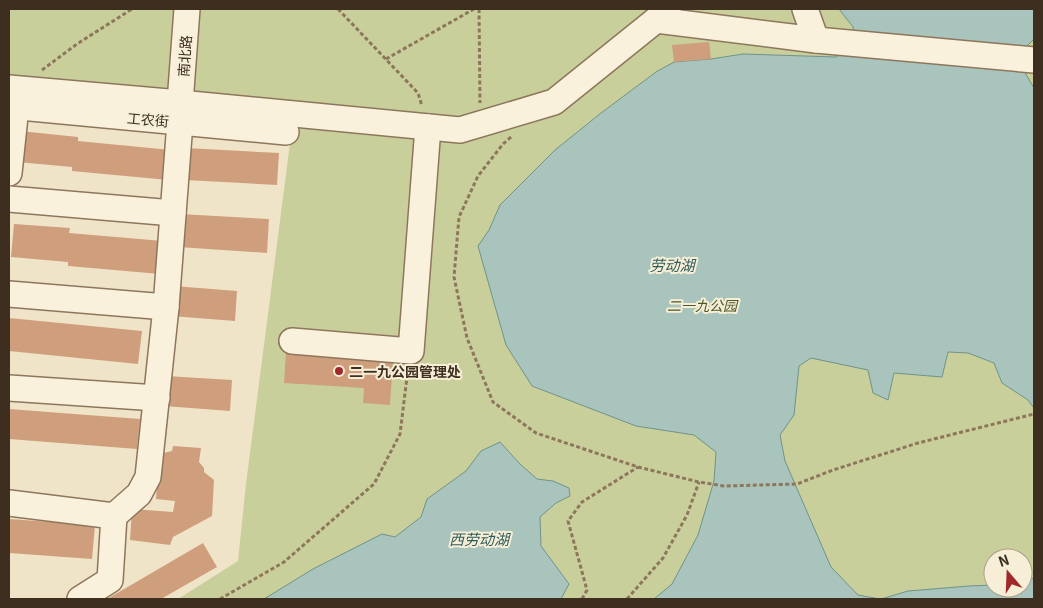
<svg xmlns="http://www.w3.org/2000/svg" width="1043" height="608" viewBox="0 0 1043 608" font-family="Georgia,'Noto Sans SC',serif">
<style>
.green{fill:#c9cf9b;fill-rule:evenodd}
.water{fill:#a9c4bc;stroke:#6f938a}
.building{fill:#cf9f7d}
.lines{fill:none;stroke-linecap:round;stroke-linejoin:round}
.minor-casing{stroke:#8d765c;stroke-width:28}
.path{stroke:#8d765c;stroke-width:3;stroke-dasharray:4 2.5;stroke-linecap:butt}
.minor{stroke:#faf1dc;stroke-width:25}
.poi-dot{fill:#9e2a2b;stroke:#f7eed8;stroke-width:2}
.labels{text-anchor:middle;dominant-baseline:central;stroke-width:4;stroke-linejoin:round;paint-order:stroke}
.street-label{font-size:14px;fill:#3d2e20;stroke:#f7eed8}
.park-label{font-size:14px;font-style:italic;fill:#4d5a26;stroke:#f7eed8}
.poi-label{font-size:14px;font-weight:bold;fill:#3d2e20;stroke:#f7eed8;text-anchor:start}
.water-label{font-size:15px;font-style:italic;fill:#2f5d5a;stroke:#f7eed8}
</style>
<rect width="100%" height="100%" fill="#f0e4c8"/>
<path class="green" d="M9,9h1025v590h-856l60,-38 8,-77 46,-356 -283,-28zM993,558h30v30h-30z"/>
<g class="water">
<path d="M839,9h195v30l-6,6 -8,12 1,9 13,22v320l-6,-8 -26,-17 -8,-20 -26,-10 -20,-1 -6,25 -48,-4 -6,27 -15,-7 -5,-23 -57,-12 -12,8 -5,49 -14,20 5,26 46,106 27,28 22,4h-226l18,-15 26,-49 16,-54 2,-29 -22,-17 -58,-9 -104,-40 -26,-41 -28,-99 11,-16 11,-25 55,-55 46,-37 55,-41 18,-10 37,-3 32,-5 93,3 13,-7 7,-7 -3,-16z"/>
<path d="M500,442l20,22 17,15 16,2 16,7 1,8 -14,7 -16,14 1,29 28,38 -8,15h-297l49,-30 69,-35 13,3 26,-20 6,-18 39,-28 15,-20z"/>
<path d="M1034,578v21h-153l27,-8 61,-5 24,-1v3h30v-6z"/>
</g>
<g class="building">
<path d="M709,42l2,17 -37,3 -2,-17z"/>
<path d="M20,131l58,6v4l93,9 -3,30 -96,-9v-4l-55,-5z"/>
<path d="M186,148l93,5 -2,32 -92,-5z"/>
<path d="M180,214l89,5 -2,34 -89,-6z"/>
<path d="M14,224l56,4 -1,5 94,8 -3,33 -92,-8v-4l-57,-5z"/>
<path d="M174,286l63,5 -2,30 -64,-5z"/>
<path d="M9,318l133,13 -4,33 -129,-13z"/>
<path d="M286,352l107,8 -3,45 -27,-2 1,-15 -80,-5z"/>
<path d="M166,376l66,4 -2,31 -66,-5z"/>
<path d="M9,409l131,10 -3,30 -128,-10z"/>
<path d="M173,446l28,2 -2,14 5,6v4l10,8 -2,36 -39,21 -3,8 -40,-5 2,-31 41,3 2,-11 -19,-2 3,-45 13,-3z"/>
<path d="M9,519l86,6 -3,34 -83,-6z"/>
<path d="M203,543l14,24 -56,32h-54z"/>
</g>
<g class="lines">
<g class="minor-casing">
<g id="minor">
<path d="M805,9l11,31"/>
<path d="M656,20l160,20 218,20"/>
<path d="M9,88l171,15 280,27 94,-28 102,-82 12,-11"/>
<path d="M180,103l7,-94"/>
<path d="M9,106l277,26"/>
<path d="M9,173l7,-66"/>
<path d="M9,199l164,14"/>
<path d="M9,294l157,13"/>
<path d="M292,341l119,10 17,-224"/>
<path d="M9,388l148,10"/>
<path d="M9,503l105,13 25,-22 9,-17 18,-170 14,-185"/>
<path d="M80,599l30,-19 4,-64"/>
</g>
</g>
<g class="path">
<path d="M338,9l80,84 4,13"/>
<path d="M479,9l1,94"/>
<path d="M386,59l88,-50"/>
<path d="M42,70l35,-26 55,-35"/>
<path d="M511,137l-8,7 -25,32 -19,41 -5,60 13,61 26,64 43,31 102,34 61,15 25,4 73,-2 36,-14 85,-27 116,-29"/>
<path d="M220,599l64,-37 90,-78 26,-50 8,-65"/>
<path d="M582,599l5,-9 -19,-69 14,-19 56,-35"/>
<path d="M627,599l36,-41 24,-43 12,-33"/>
</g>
<use href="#minor" class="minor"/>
</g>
<circle class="poi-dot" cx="339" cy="371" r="5"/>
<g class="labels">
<g class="street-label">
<text transform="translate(184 56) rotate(-86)">南北路</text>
<text transform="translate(148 119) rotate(5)">工农街</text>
</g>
<g class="park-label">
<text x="702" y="305">二一九公园</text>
</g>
<g class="poi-label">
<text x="349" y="371">二一九公园管理处</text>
</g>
<g class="water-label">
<text x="672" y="264">劳动湖</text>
<text x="479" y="538">西劳动湖</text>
</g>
</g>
<rect width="1043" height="608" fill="none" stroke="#3d2e20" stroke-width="20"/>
<g transform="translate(1008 573) rotate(341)"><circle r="24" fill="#f7eed8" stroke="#ada18e"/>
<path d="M0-4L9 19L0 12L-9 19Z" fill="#9e2a2b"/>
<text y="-8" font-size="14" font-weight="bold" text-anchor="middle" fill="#3d2e20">N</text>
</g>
</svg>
